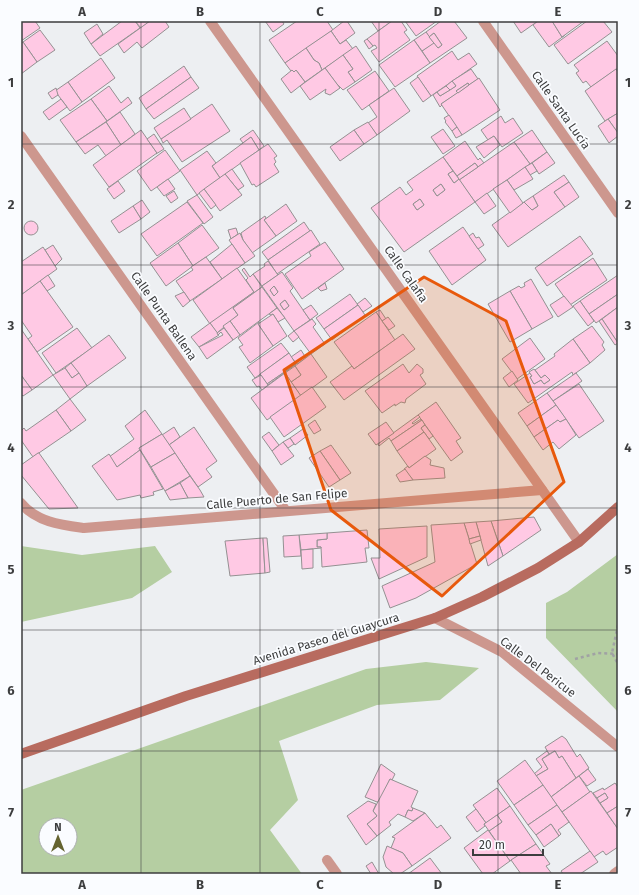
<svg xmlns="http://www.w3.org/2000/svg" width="639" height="895" viewBox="0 0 639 895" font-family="'Fira Sans',sans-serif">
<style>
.green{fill:#b5cea2;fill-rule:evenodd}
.building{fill:#ffc9e4;stroke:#949192;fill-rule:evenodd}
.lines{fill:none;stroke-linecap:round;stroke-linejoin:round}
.path{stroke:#a0a2a4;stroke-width:2.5;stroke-dasharray:3 3;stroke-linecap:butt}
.street{stroke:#cd978e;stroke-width:10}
.secondary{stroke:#b86b5f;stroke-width:10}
.marked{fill:#e8590c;fill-opacity:0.2;stroke:#e8590c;stroke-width:3;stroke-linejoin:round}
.grid{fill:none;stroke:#3c3d3e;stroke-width:1;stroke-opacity:0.55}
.labels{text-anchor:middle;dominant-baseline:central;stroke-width:3.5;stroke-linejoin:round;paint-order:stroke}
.street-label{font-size:12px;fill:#3c3d3e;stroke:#fafcff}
.neatline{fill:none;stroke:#3c3d3e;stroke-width:1.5}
.grid-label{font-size:13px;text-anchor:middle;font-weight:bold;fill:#3c3d3e}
</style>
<rect width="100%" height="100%" fill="#edeff2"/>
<g class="green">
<path d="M21,546l61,9 73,-9 17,26 -40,26 -111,24z"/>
<path d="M618,554v158l-72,-74v-35l21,-11z"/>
<path d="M426,662l53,6 -39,32 -63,5 -98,36 19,59 -28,30 32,44h-281v-84l345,-121zM46,825h24v24h-24z"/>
</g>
<g class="building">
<path d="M21,21h14l5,7 -19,13z"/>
<path d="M122,21h13l5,7 -40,28 -9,-12z"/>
<path d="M135,21h15l-9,7z"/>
<path d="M150,21h15l4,6 -27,21 -5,-6 -13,11 -6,-9z"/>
<path d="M265,21h17l2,3 -11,8z"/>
<path d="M297,21h30l6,9 -48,33 -16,-23z"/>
<path d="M344,21h3l8,12 -15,11 -9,-13z"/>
<path d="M371,21h21l-14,10z"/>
<path d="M392,21h9l6,9 -3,2 6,8 -31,22 -8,-11 6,-3 -2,-3 -2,1 -6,-7z"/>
<path d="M405,21h32l-21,15z"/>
<path d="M441,21h13l13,17 -37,25 -8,-12 12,-9 4,6 4,-3 -8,-12 -5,4 -3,-5z"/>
<path d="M513,21h25l-17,12z"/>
<path d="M538,21h14l10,16 3,-2 -16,12 -16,-22z"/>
<path d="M552,21h32l-22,16z"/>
<path d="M587,21h16l9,11 -44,32 -14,-19z"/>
<path d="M97,24l6,10 -12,10 -7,-11z"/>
<path d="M40,30l15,20 -18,12 -14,-20z"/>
<path d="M331,31l9,13 6,-4 7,9 -31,21 -3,-7 -5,-3 -8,-12z"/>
<path d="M426,32l8,11 -12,8 -8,-11z"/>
<path d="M434,33l8,12 -4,3 -9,-11z"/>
<path d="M367,39l6,7 -4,3 -5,-8z"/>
<path d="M414,40l16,23 -35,24 -16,-22z"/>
<path d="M607,41l11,15v12l-27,19 -5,-6 -3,2 -7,-10 3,-2 -5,-6z"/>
<path d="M23,42l14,20 -16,12v-31z"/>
<path d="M356,46l16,24 -17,12 -7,-10 5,-3 -10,-14z"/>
<path d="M306,48l8,12 5,3 3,7 -17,12 -9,-12 -2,2 -2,-2 -1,1 -6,-8z"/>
<path d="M452,51l6,9 11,-7 8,11 -46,32 -14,-20z"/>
<path d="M343,55l10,14 -5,3 7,10 -12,8 -7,-7 -11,-15z"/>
<path d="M101,58l14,20 -33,24 -14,-20z"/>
<path d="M184,66l7,11 -45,32 -7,-11z"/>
<path d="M325,68l15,20 -10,7 -5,-2 1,-4 -16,11 -10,-14z"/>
<path d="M471,69l7,10 -9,6 -1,-2 -12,8 2,2 -17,11 1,1 -2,2 -7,-12 4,-3 3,4 16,-10 -4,-5z"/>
<path d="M616,69l2,3v41l-13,8 -20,-30z"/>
<path d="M292,70l2,2 2,-2 9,12 -14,11 -10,-14z"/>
<path d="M375,71l14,20 -27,19 -15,-20z"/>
<path d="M191,77l8,11 -45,31 -8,-10z"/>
<path d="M418,77l13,19 -8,6 -13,-19z"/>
<path d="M479,78l21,32 -38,25 -21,-31z"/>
<path d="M452,81l4,5 -6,4 -4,-4z"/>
<path d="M68,82l14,20 -12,9 -15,-20z"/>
<path d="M468,83l1,2 -11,8 -2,-2z"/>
<path d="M109,86l12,17 7,-6 4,6 -25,18 -16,-22z"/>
<path d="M446,86l4,4 -10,6 -3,-4z"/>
<path d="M56,88l2,7 -6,4 -4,-6z"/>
<path d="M394,88l16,23 -33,24 -9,-12 9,-6 -8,-12z"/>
<path d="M61,99l6,8 -18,13 -6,-8z"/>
<path d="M91,99l16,22 -31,21 -16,-22z"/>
<path d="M212,104l18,27 -48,31 -15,-22 -4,3 -2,-4z"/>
<path d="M184,108l7,11 -30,20 -7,-11z"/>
<path d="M120,112l15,22 -14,11 -15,-23z"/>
<path d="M618,113v20l-10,-14z"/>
<path d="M449,115l8,12 -5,4 -7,-9 1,-1 -2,-3z"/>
<path d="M501,116l4,7 8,-5 10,15 -21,14 -8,-11 -6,4 -7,-10z"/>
<path d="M608,119l10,14v3l-9,7 -11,-17z"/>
<path d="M106,122l15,23 -15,11 -8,-11 -13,9 -9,-12z"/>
<path d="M368,122l9,13 -13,9 -10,-14z"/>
<path d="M457,127l5,8 -6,3 -4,-7z"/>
<path d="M443,129l12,17 -12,8 -12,-17z"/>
<path d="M141,130l16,23 -48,34 -16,-22z"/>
<path d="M253,130l11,16 -5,4 -8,-13 -8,6 -3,-4z"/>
<path d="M354,130l10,14 -24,17 -10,-14z"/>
<path d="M532,130l15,22 -17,12 -16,-22z"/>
<path d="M154,134l10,15 -8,5 1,-1 -10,-14z"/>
<path d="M494,136l6,9 -16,13 -8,-11z"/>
<path d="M251,137l8,13 -39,28 -8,-12z"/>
<path d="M465,141l13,19 2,-2 4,5 -6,4 -3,-4 -18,13 -14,-19z"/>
<path d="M514,142l16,22 -55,38 -16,-22z"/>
<path d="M268,144l9,12 -3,2 2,4 -2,2 5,8 -23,15 -2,-3 -2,1 -12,-22z"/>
<path d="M165,150l15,21 -29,20 -14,-20z"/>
<path d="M207,151l9,12 -4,3 8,12 -23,17 -17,-25z"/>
<path d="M547,152l8,11 -16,11 -7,-11z"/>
<path d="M443,157l10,14 -5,3 6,9 5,-4 16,23 -71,50 -33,-44 29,-21 6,8 7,-5 -6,-8zM441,184l4,6 -8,6 -4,-6zM420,199l4,6 -7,5 -4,-6z"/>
<path d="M475,163l3,4 -19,13 -2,-4z"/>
<path d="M532,163l5,8 -7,4 -5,-8z"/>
<path d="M525,167l8,12 -19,11 -7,-10z"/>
<path d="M232,169l12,17 -6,4 -13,-16z"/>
<path d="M453,171l6,8 -5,4 -6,-9z"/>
<path d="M225,174l17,21 -22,16 -16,-22z"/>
<path d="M564,175l5,7 -15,10 11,15 -57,40 -16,-22 32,-23 8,8 6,-4 -5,-10z"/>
<path d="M168,179l7,10 -11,7 -7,-9z"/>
<path d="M507,180l16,23 -13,10 -17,-24z"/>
<path d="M118,181l7,10 -11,8 -7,-10z"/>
<path d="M569,182l10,15 -14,10 -11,-15z"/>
<path d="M441,184l4,6 -8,6 -4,-6z"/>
<path d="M204,189l12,16 -5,4 -12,-16z"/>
<path d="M174,191l4,7 -7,5 -5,-7z"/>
<path d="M487,193l9,13 -12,8 -9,-12z"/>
<path d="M197,195l16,22 -9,7 -17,-23z"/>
<path d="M533,196l5,10 -6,4 -8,-8z"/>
<path d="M420,199l4,6 -7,5 -4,-6z"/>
<path d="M142,200l8,12 -9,7 -8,-13z"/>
<path d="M187,202l16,21 -46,33 -16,-22z"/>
<path d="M286,204l11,17 -21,15 -12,-16z"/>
<path d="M133,206l8,13 -22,14 -8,-12z"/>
<path d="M265,216l1,2 -2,2 12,16 -24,17 -9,-13 -2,-7z"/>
<circle cx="31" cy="228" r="7"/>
<path d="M304,222l6,9 -42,29 -6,-8z"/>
<path d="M202,225l17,23 -26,18 -15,-23z"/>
<path d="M463,227l23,33 -34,25 -23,-34z"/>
<path d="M236,228l2,6 -7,5 -3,-9z"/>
<path d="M311,230l9,14 -43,30 -9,-14z"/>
<path d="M240,233l3,7 12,16 -10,7 -16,-23z"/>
<path d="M473,233l3,5 3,-1 5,8 -6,4 -9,-13z"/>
<path d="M580,236l13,18 -46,32 -12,-18z"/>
<path d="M325,242l19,27 -42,30 -17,-25 26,-18 -2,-4z"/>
<path d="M178,243l15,23 -27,20 -16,-23z"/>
<path d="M232,244l13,19 -23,16 -12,-17z"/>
<path d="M53,245l9,14 -7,7 -10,-16z"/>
<path d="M43,247l14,22 -36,26v-33z"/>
<path d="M206,257l16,22 -32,22 -14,-20 17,-11 -2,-3z"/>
<path d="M593,258l14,22 -37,25 -15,-21z"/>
<path d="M268,261l10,14 -16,11 -9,-12 12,-8 -1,-2z"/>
<path d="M237,268l17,24 -44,32 -17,-24z"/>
<path d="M244,268l6,9 3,-3 9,13 -29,21 5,7 -21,18 -7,-10 44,-31 -8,-12 2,-2 -6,-8z"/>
<path d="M282,272l11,16 -3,3 20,29 -16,11 -32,-45zM274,286l4,6 -4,4 -4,-6zM285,300l4,6 -5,4 -4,-6z"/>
<path d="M48,275l7,11 -8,5 -7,-10z"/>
<path d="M618,275v19l-29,20 -9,-13z"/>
<path d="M531,279l22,38 -21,12 -22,-38 9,-5 2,2 4,-2 -1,-3z"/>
<path d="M40,281l33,46 -36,25 -9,-13 4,-3 -11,-16v-25z"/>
<path d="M325,283l2,6 -6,2 -3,-3z"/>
<path d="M274,286l4,6 -4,4 -4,-6z"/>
<path d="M262,287l15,21 -37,27 -10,-14 8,-6 -5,-7z"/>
<path d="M510,291l22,38 -22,13 -22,-38z"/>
<path d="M184,292l6,9 -7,6 -8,-11z"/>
<path d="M350,294l8,11 -34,24 -8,-11z"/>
<path d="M618,294v13l-22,16 -7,-9z"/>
<path d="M564,296l9,11 -15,10 -8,-12z"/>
<path d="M365,298l7,8 -9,6 -6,-8z"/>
<path d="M285,300l4,6 -5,4 -4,-6z"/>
<path d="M580,301l14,20 -6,5 -15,-20z"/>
<path d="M311,305l7,9 -8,6 -7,-10z"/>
<path d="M358,305l7,10 -33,25 -8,-11z"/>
<path d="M618,307v36l-16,-24z"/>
<path d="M277,308l8,10 -7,4 -5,-8 -2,1 -2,-1z"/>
<path d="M380,310l6,9 -4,2 -6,-9z"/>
<path d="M376,312l19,28 -41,29 -20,-27z"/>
<path d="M273,314l14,22 -14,10 -15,-22z"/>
<path d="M388,317l7,9 -6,4 -7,-9z"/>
<path d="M312,319l4,5 -3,3 12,17 -14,10 -17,-23z"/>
<path d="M602,319l16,24 -3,2 -16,-24z"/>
<path d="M230,321l10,14 -7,5 -10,-14z"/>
<path d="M259,322l-1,2 15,22 -23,17 -11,-16 4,-2 -5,-7z"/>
<path d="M210,323l9,12 -20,12 -8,-10z"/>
<path d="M592,326l12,16 -2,3 3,5 -15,13 -17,-24z"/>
<path d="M77,328l15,20 -36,25 -14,-20z"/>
<path d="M224,328l9,12 -26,19 -8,-12 24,-12 -2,-3 -3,3 -1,-2z"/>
<path d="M21,329l32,46 -21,15 -11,-15z"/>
<path d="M294,331l5,6 -6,5 -5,-6z"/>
<path d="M403,334l12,15 -71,51 -14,-18 22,-16 2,3z"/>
<path d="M109,335l17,23 -39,28 -16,-23z"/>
<path d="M530,338l15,21 -28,20 -15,-20z"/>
<path d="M573,339l17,24 -17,12 -1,-3 -44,31 -14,-19 16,-11 2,3 -2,1 4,7 7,-4 3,4 6,-4 -5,-5 -4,3 -6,-8 20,-14 -1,-2z"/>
<path d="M281,343l8,10 -34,25 -8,-11z"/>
<path d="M301,350l5,8 -9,6 -6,-7z"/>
<path d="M289,353l7,11 -29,20 -7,-10z"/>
<path d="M311,354l16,23 -26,19 -10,-14 10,-7 -6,-9z"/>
<path d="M71,363l8,10 -7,5 -7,-10z"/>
<path d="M296,364l-28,21 -1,-1z"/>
<path d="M403,364l6,9 8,-9 6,5v4l-3,2 6,9 -20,15 -1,4 -4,-1 -6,4v-2l-13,9 -17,-22z"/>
<path d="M295,366l6,9 -10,7 -6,-9z"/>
<path d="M65,368l7,10 7,-5 8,13 -17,13 -17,-24z"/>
<path d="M534,369l7,9 4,-3 5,5 -6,4 -3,-4 -7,4 -4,-7 2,-1 -3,-4z"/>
<path d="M512,371l6,9 -9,7 -6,-9z"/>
<path d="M285,373l16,23 -34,24 -16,-22z"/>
<path d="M576,373l6,8 -29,20 -6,-8z"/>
<path d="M21,375l11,15 -9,6 -2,-2z"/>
<path d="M261,375l7,10 -6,5 -3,-4 -2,1 -5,-7z"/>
<path d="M579,384l25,37 -25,17 -26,-37z"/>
<path d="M312,387l14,20 -42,30 -14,-20z"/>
<path d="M547,393l9,12 -29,21 -9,-13z"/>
<path d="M70,399l16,21 -15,11 -15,-21z"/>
<path d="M436,402l25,36 -5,3 7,11 -12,9 -33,-46z"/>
<path d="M556,405l10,14 -6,3 -2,-2 -24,17 -7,-11z"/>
<path d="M56,410l15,21 -38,26 -12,-17v-9l3,-3 2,3z"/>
<path d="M145,410l17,24 -23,14 1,2 -23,17 -8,-10 25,-18 -9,-13z"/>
<path d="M418,415l2,2 -8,6 1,1 8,-5 1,1 -31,21 -2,-3 -10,8 -1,-2z"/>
<path d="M566,419l10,16 -17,14 -6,-7 -10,8 -9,-13 24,-17 2,2z"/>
<path d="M315,420l6,10 -7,4 -6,-9z"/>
<path d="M422,420l3,5 -4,3 3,4 -27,19 -6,-10z"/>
<path d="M386,422l8,11 -18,12 -8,-11z"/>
<path d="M425,425l8,11 -4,3 -8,-11z"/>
<path d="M174,427l6,10 -11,8 -7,-10z"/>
<path d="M194,427l23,34 -11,8 6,8 -14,10 -29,-42z"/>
<path d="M303,429l5,6 -13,10 -5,-7z"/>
<path d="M269,432l10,13 -7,6 -10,-14z"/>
<path d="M424,432l12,17 -27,19 -12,-17z"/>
<path d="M162,434l13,19 -24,14 -12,-19z"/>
<path d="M290,438l4,6 -6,4 -5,-6z"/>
<path d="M283,442l11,14 -13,9 -9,-14z"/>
<path d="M331,445l20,28 -11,7 -20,-29z"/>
<path d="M140,450l23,39 -10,3 1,3 -13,3 -1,-3 -23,5 -25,-34 17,-12 8,13z"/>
<path d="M320,451l20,29 -11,7 -20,-29z"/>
<path d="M38,453h1l39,55 -29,1 -28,-34v-10z"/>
<path d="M175,453l15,23 -25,15 -14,-24z"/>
<path d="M425,456l6,4 -1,5 14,3 1,10 -32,2 -9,-11 4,-3 1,2z"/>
<path d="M405,469l8,11 -13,2 -4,-7z"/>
<path d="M190,476l10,14 4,7 -16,1 -8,-15z"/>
<path d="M180,483l8,15 -18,2 -5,-9z"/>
<path d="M534,517l7,13 -38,26 -12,-35z"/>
<path d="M491,521l12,35 -15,10 -12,-44z"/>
<path d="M476,522l4,14 -11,3 -5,-16z"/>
<path d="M464,523l13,41 -61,34 -26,10 -8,-22 53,-24 -4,-37z"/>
<path d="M427,526v31l-48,22 -8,-21h9l-1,-29z"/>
<path d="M367,530l2,18h-4l2,14 -45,5 -1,-20h-4v-7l10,-1v-6z"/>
<path d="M327,533v6l-10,1v7h4v1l-20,2 -2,-15z"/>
<path d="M299,535l2,21 -17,1 -1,-21z"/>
<path d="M480,536l1,4 -11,4 -1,-5z"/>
<path d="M263,538l2,35 -35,3 -5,-35z"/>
<path d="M263,538h4l3,34 -5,1z"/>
<path d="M313,549v19l-11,1 -1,-19z"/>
<path d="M562,736l4,3 11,18 3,-3 9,14 -13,10 -14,-22 -3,2 -4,-7 -6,3 -4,-7z"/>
<path d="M547,751l2,3 -7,5 6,10 -12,7 -2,-2 8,-7 -6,-8z"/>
<path d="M555,751l4,7 3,-2 14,22 -25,19 -15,-21 12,-7 -6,-10z"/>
<path d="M525,760l18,25 -29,20 -17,-24z"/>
<path d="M381,764l14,10 -3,6 -2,-1 -10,22 -3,1 -12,-5z"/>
<path d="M588,769l8,11 -9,6 -8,-10z"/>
<path d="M579,776l11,16 -28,20 -11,-15z"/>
<path d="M390,779l28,12 -7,16 2,1 -1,3 -4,-1 -3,7 -7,-3 -9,8 2,3 -14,11 -10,-12 10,-8 -4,-5z"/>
<path d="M615,783l3,4v19l-11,7 -7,-10 8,-5 -3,-5 -8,5 -4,-5 10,-5 1,2z"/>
<path d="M543,785l14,20 -29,20 -14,-20z"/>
<path d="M497,788l13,18 -24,17 -13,-18z"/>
<path d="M591,791l27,38v18l-12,8 -3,-4 -9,6 -32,-45z"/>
<path d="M605,793l3,5 -8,5 -3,-5z"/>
<path d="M368,801l8,3 -3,7 4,5 -10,8 10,12 -11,9 -19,-29z"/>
<path d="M557,805l12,17 -11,8 3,4 -2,2 -8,-12 -15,11 -8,-10z"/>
<path d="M510,806l26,38 -26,17 -21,-30 13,-9 -5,-7z"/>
<path d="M618,806v23l-11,-16z"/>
<path d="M413,808l12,5 -12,8 -8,-4 3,-7 4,1z"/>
<path d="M476,809l10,14 -2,1 1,2 -8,6 -11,-15z"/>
<path d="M425,813l12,15 4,-3 10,13 -39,28 -9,-13 -12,-5 4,-10 -3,-1z"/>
<path d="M497,815l5,7 -13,9 -5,-7z"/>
<path d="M551,824l8,12 -15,11 -8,-12z"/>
<path d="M488,830l22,31 -18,13h-9l-19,-26z"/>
<path d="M536,844l14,20 -4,2 6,8h-31l-10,-14z"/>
<path d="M387,846l16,7 9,13 -12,8h-6l-8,-7 -3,-10z"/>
<path d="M590,851l8,11 -18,12h-17l-2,-3z"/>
<path d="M430,858l12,16h-34z"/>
<path d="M372,862l7,12h-8l-5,-8z"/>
</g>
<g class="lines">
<g class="path">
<path d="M618,625l-6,28 6,11"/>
<path d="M575,659l23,-6 20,1"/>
</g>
<g class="street">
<path d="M210,21l369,521"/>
<path d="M483,21l135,192"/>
<path d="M21,136l265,375"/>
<path d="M21,503c15,19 41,22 63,25l458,-38"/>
<path d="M435,618l67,34 116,95"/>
<path d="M327,860l10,14"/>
<path d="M614,874l4,-3"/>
</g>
<path class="secondary" d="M21,754l165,-58 249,-78 47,-21 56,-29 41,-26 39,-35"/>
</g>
<path class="marked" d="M424,277l82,44 58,161 -122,114 -111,-86 -47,-140z"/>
<path class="grid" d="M141,21v853M260,21v853M379,21v853M498,21v853M21,144h597M21,265h597M21,387h597M21,508h597M21,630h597M21,751h597"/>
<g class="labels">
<g class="street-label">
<text transform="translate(561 110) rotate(55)">Calle Santa Lucía</text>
<text transform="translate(406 274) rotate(55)">Calle Calafia</text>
<text transform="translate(164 316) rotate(55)">Calle Punta Ballena</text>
<text transform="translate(277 499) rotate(-5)">Calle Puerto de San Felipe</text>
<text transform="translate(326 639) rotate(-17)">Avenida Paseo del Guaycura</text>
<text transform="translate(538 667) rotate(37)">Calle Del Pericue</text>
</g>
</g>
<rect width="639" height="895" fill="none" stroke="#fafcff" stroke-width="44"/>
<g transform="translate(58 837)"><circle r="19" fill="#fafcff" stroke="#aeb0b2"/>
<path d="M0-3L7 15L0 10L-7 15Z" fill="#646330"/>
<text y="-6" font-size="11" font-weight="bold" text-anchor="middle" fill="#3c3d3e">N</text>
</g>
<path d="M473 849v6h70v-6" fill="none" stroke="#3c3d3e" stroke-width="2"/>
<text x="479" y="849" font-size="12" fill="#3c3d3e" stroke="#fafcff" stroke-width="3" paint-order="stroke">20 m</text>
<rect x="22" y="22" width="595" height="851" class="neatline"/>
<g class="grid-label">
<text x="82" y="16">A</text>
<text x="200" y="16">B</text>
<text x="320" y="16">C</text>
<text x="438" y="16">D</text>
<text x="558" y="16">E</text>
<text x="11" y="87">1</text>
<text x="628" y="87">1</text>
<text x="11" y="209">2</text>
<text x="628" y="209">2</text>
<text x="11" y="330">3</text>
<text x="628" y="330">3</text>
<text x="11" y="452">4</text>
<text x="628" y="452">4</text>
<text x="11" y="574">5</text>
<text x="628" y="574">5</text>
<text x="11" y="695">6</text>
<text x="628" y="695">6</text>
<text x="11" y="817">7</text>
<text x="628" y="817">7</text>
<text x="82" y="889">A</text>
<text x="200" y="889">B</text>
<text x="320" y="889">C</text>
<text x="438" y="889">D</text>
<text x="558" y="889">E</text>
</g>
</svg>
